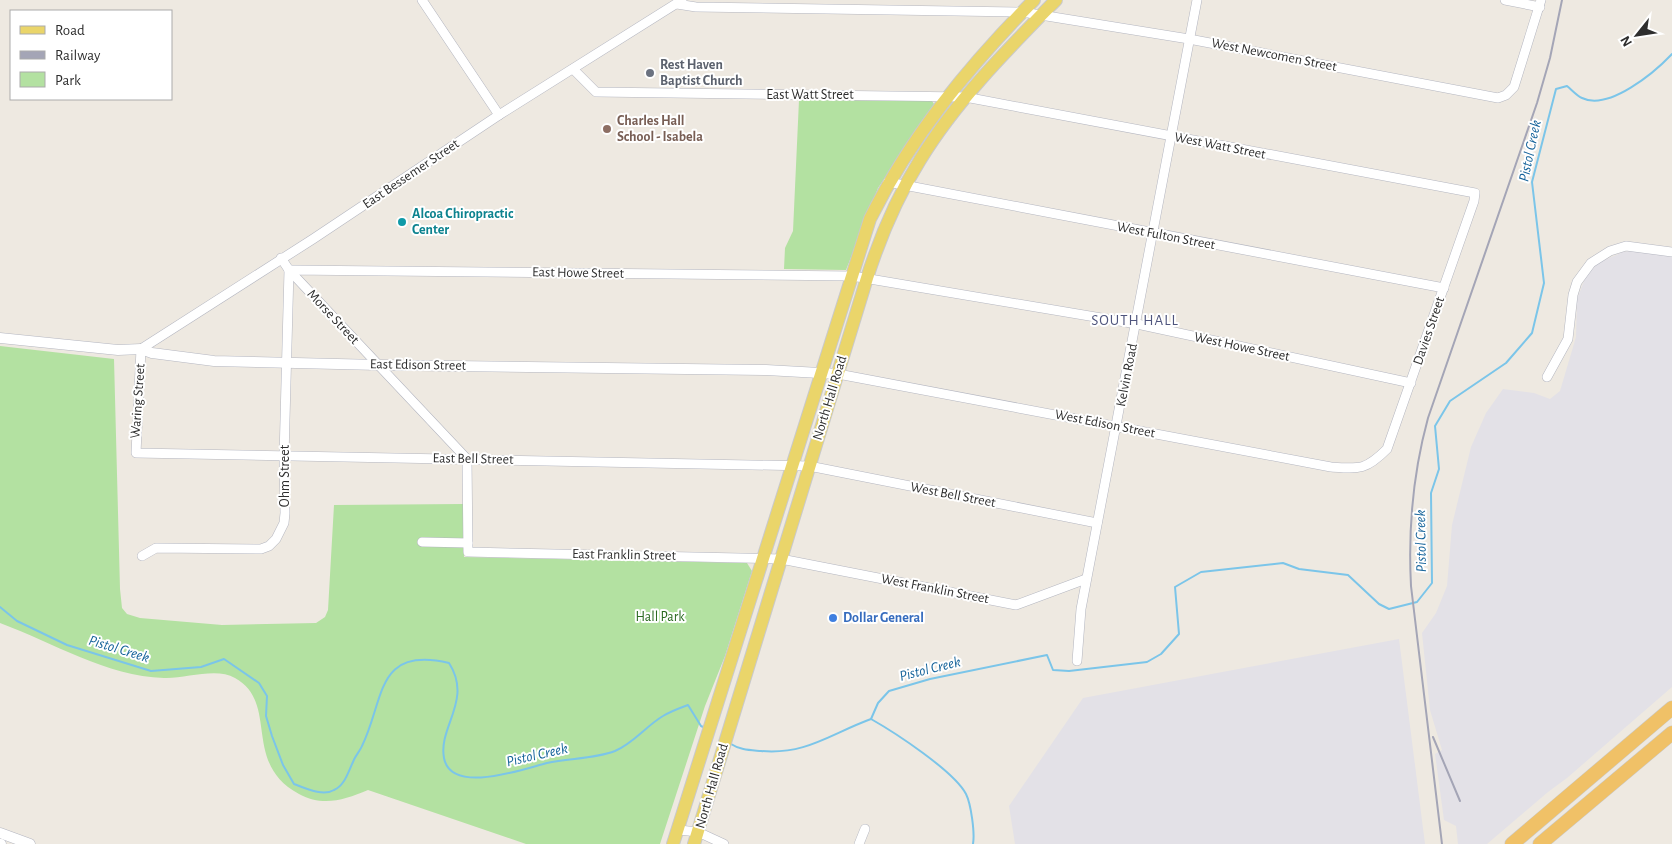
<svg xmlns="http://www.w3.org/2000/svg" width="1672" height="844" viewBox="0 0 1672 844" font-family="'Alegreya Sans',sans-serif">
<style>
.industrial{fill:#e3e1e7}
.green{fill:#b3e1a1}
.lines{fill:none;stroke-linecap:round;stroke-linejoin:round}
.stream{stroke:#7bc5e9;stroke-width:2}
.minor-casing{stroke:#b4b6c0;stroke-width:10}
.tertiary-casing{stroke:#b4b6c0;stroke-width:11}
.primary-casing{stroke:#c9c9c9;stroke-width:14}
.trunk-casing{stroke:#c9c9c9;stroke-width:15}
.minor{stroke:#fff;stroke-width:9}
.tertiary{stroke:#fff;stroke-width:10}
.primary{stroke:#ead56a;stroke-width:12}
.trunk{stroke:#f0c167;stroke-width:14}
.rail{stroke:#a4a5b6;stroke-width:2}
.worship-dot{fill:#6b7280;stroke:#fff;stroke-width:2}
.education-dot{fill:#8d6e63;stroke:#fff;stroke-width:2}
.culture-dot{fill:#0f9aa8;stroke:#fff;stroke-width:2}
.shop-dot{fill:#3f7fe0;stroke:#fff;stroke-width:2}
.labels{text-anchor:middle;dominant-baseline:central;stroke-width:4;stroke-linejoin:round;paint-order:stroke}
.street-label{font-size:14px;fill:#2e2e2e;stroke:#fff}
.worship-label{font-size:14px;font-weight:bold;fill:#5b616d;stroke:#fff;text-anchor:start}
.education-label{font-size:14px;font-weight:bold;fill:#785e54;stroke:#fff;text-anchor:start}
.culture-label{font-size:14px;font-weight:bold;fill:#0d838f;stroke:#fff;text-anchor:start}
.park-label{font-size:14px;fill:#2a691f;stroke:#fff}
.shop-label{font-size:14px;font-weight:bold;fill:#366cbe;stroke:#fff;text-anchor:start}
.water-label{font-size:15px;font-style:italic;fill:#15639a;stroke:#fff}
.neighbourhood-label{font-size:15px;letter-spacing:1px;fill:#4f557d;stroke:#fff}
</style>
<rect width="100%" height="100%" fill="#eee9e1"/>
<g class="industrial">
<path d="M1636,250l36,7v430l-105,91 -19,14 -61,52h-29l-2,-18 -12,-6 -9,-66 7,-4 -12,-40 -8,-77 14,-20 11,-27 5,-61 19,-78 15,-34 17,-24 31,4 16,6 10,-8 16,-54 1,-38 9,-23 12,-13 25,-11z"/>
<path d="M1399,639l26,205h-410l-6,-38 74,-108z"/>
</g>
<g class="green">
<path d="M799,100l133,1 2,3 -56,84 -32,82 -62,-1 1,-21 8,-17z"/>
<path d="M0,346l114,13 6,230 2,19 5,6 13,4 82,7 94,-2 9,-6 3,-7 6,-105 129,-1 1,53 283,6 5,8 -27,85 -20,50 -45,138h-134l-158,-54c-24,10 -45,17 -69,4 -58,-31 -19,-91 -64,-116 -19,-11 -50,1 -71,0 -58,-2 -110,-35 -164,-55z"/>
</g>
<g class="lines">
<g class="stream">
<path d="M0,607l17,14 50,24 84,26 50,-4 23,-8 35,24 8,13 -1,20 6,20 11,29 11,19c11,4 29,13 40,6 11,-5 14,-18 19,-28 2,-6 7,-11 9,-16 23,-47 13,-100 87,-83 24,37 -11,64 -5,95 7,38 82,10 103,5 22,-5 47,-4 68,-12 19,-8 31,-25 48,-35 8,-5 17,-8 25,-11l13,21 4,2"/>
<path d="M871,719c23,13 83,52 95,75 5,10 9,39 7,50"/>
<path d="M731,744c9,6 19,6 30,7 45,4 69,-17 110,-32l7,-16 11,-12 41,-12 117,-24 6,15 16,1 78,-9 14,-8 18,-20 -4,-47 26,-15 82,-9 16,6 49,6 31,29 10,5 28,-7 15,-19 -1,-90 8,-24 -4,-43 15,-25 56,-38 26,-30 12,-50 -12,-101 24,-93 11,-3c5,4 10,10 15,12 27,13 73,-26 90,-44"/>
</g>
<g class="minor-casing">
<g id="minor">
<path d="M422,0l77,115"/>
<path d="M682,0l-183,115 -186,124 -172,110 -5,104 673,13 288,57"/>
<path d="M1505,0l35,7"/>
<path d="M677,4l19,3 326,5 167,27 309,59 8,-3 8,-8 27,-87"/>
<path d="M573,69l23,23 369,5 510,96 -1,8 -87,248c-21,21 -27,20 -56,18l-493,-93"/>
<path d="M888,182l556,106"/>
<path d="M281,258l8,12 178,189 1,93 313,7 235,46 70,-26"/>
<path d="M1547,377l21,-38 5,-44 4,-13 14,-19 19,-12 16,-5 46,6"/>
<path d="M422,542l46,1"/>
<path d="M142,556l14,-8 105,1 8,-3 7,-7 8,-16 1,-10 -1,-56 5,-187 563,6 285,48 274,59"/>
<path d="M1077,661l4,-52 116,-609"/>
<path d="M679,830l19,2 26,12"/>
<path d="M859,844l6,-15"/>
</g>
</g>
<g class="tertiary-casing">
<g id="tertiary">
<path d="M0,338l118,12 23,-1 11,4 62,8 165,4 387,5 72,4"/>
<path d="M0,833l30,11"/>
<path d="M0,844h1"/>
</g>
</g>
<g class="primary-casing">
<g id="primary">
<path d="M673,844l197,-625c41,-83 99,-153 164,-219"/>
<path d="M694,844l173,-566c13,-41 30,-81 53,-118 36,-59 87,-110 136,-160"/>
</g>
</g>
<g class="trunk-casing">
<g id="trunk">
<path d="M1512,844l160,-136"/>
<path d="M1540,844l132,-111"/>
</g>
</g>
<use href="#minor" class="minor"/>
<use href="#tertiary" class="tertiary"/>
<use href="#primary" class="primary"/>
<use href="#trunk" class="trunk"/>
<g class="rail">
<path d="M1433,737l27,64"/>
<path d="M1442,844l-31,-258c-3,-57 2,-113 17,-168l109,-315 13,-45 12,-58"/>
</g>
</g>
<circle class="worship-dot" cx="650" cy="73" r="5"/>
<circle class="education-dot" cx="607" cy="129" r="5"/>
<circle class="culture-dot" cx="402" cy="222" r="5"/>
<circle class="shop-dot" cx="833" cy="618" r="5"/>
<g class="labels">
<g class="street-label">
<text transform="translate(1274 55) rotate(11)">West Newcomen Street</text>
<text x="810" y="95">East Watt Street</text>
<text transform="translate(1220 146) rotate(11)">West Watt Street</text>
<text transform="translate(411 174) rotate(-34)">East Bessemer Street</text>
<text transform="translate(1166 236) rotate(11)">West Fulton Street</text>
<text transform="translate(578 273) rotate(1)">East Howe Street</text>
<text transform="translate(333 317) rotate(47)">Morse Street</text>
<text transform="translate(1429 331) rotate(-71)">Davies Street</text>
<text transform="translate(1242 347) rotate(12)">West Howe Street</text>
<text transform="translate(418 365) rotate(1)">East Edison Street</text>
<text transform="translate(1127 375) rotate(-79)">Kelvin Road</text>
<text transform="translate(830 398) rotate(-73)">North Hall Road</text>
<text transform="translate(138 401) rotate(-86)">Waring Street</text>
<text transform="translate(1105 424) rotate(11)">West Edison Street</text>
<text transform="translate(473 459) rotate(1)">East Bell Street</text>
<text transform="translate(285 476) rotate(-90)">Ohm Street</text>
<text transform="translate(953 495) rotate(11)">West Bell Street</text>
<text transform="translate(624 555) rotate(1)">East Franklin Street</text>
<text transform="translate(935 589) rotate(11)">West Franklin Street</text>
<text transform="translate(712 786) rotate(-74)">North Hall Road</text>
</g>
<g class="worship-label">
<text x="660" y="65">Rest Haven<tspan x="660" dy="16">Baptist Church</tspan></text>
</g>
<g class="education-label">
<text x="617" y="121">Charles Hall<tspan x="617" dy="16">School - Isabela</tspan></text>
</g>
<g class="culture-label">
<text x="412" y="214">Alcoa Chiropractic<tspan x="412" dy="16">Center</tspan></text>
</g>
<g class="park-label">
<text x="660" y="617">Hall Park</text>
</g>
<g class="shop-label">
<text x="843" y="618">Dollar General</text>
</g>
<g class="water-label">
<text transform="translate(1530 151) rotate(-78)">Pistol Creek</text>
<text transform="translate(1421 541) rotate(-91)">Pistol Creek</text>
<text transform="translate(119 649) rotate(17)">Pistol Creek</text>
<text transform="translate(930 669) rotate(-14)">Pistol Creek</text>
<text transform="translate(537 755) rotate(-13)">Pistol Creek</text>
</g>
<g class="neighbourhood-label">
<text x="1135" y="320">SOUTH HALL</text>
</g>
</g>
<rect x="10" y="10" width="162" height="90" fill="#ffffff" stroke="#ababab"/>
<rect x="20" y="26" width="25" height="8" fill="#ead56a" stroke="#ababab"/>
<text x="55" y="35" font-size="15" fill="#2e2e2e">Road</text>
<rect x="20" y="51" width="25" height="8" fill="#a4a5b6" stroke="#ababab"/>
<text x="55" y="60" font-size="15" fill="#2e2e2e">Railway</text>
<rect x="20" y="72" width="25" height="15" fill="#b3e1a1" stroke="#ababab"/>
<text x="55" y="85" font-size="15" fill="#2e2e2e">Park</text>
<g transform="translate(1637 35) rotate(240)" stroke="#ffffff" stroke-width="4" paint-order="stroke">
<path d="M0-4L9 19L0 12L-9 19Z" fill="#2e2e2e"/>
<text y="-8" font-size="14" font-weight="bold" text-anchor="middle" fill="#2e2e2e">N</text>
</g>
</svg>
